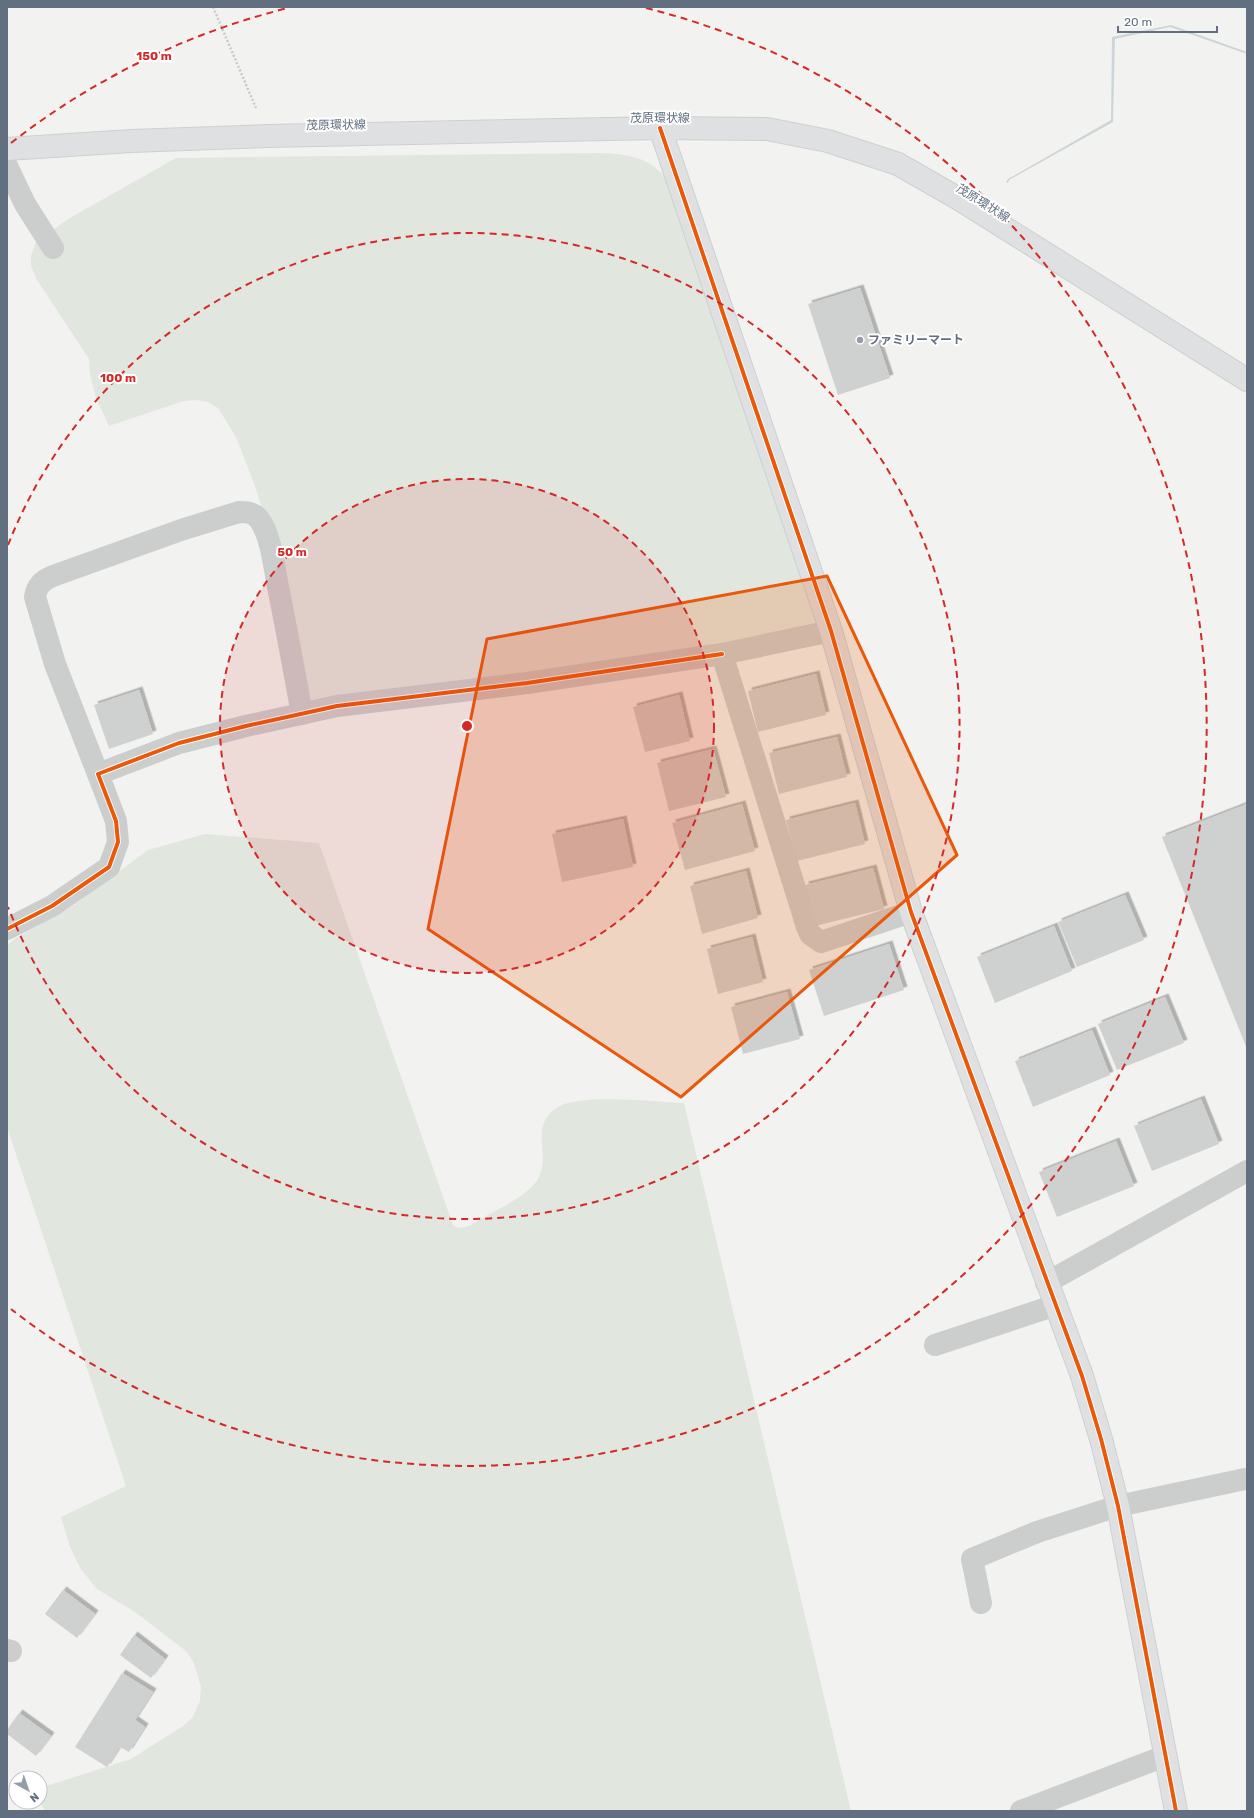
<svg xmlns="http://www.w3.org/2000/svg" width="1254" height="1818" viewBox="0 0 1254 1818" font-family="Rubik,'Noto Sans JP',sans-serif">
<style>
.green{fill:#e1e6de}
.water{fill:#ced5d8}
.building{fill:#cfd0d0;filter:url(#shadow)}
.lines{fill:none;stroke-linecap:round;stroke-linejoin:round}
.secondary-casing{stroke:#ced0d0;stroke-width:24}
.path{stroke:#c9c9ca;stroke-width:2.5;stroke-dasharray:2 2;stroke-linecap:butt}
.street{stroke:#cccdcd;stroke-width:22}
.secondary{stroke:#dfe0e1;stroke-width:22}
.cycleway-casing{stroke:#fff;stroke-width:6}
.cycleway{stroke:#e8590c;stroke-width:4}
.marked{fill:#e8590c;fill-opacity:0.2;stroke:#e8590c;stroke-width:3;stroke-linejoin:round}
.ring{fill:none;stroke:#d62828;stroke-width:2;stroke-dasharray:7 5}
.poi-dot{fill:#949da8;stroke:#fff;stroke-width:1.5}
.labels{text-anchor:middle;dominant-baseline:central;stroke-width:4;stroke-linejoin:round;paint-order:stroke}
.street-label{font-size:12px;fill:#616f81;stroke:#fff}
.poi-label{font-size:12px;font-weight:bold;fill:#616f81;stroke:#fff;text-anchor:start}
.centre{fill:#d62828;stroke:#fff;stroke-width:2}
.ring-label{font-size:12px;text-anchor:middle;font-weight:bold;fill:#d62828;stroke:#fff;stroke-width:4;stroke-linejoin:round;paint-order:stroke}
</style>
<defs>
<filter id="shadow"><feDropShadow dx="3.5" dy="-3.5" stdDeviation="0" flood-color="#0004"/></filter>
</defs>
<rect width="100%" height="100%" fill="#f2f3f0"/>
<g class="green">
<path d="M599,153c31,1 53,4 71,31l161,447 -529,83 -37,-196 -10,-32 -19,-49 -18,-29 -10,-6 -12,-2 -12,1 -75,25 -13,-28 -6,-24 -1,-15 -52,-79 -6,-14v-10l5,-14 32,-23 108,-61z"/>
<path d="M205,834l114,9 134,382c8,7 20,-1 28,-6 17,-10 49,-24 58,-42 12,-24 -11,-51 19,-70 23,-14 98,-5 126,-4l167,708h-806l-5,-9v-14l91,-29 52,-33 9,-8 8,-17 1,-14 -7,-24 -8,-12 -51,-39 -38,-23 -17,-21 -10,-21 -9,-30 65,-31 -119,-359v-182l9,-7 58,-33 74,-55z"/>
</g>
<path class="water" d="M1171,25l76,27v2l-77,-27 -55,12 -2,83 -104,58 -1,3 -2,-1 2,-3 103,-59 1,-83z"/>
<g class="building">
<path d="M860,288l30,90 -52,17 -30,-91z"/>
<path d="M816,674l10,41 -68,17 -10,-41z"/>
<path d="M139,690l14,44 -44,15 -15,-44z"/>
<path d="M679,695l11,46 -45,11 -12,-45z"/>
<path d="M837,737l10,40 -68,17 -10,-41z"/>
<path d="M713,749l13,48 -57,14 -12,-48z"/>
<path d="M855,803l10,41 -68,17 -11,-41z"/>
<path d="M742,804l13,47 -70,19 -13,-47z"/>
<path d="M1247,804v245l-85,-212z"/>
<path d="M623,819l10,48 -71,15 -10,-48z"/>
<path d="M873,868l11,41 -69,17 -10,-41z"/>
<path d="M746,871l12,47 -56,16 -12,-48z"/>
<path d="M1125,895l19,45 -67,27 -19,-45z"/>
<path d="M1054,926l18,45 -77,32 -18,-46z"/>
<path d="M752,937l11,45 -45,12 -11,-45z"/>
<path d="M889,944l15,46 -80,26 -15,-46z"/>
<path d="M787,992l13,47 -57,15 -12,-47z"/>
<path d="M1165,997l19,46 -67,27 -19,-46z"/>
<path d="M1092,1030l18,45 -77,32 -18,-46z"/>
<path d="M1201,1099l18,45 -67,27 -18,-45z"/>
<path d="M1116,1141l18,45 -77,31 -18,-45z"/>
<path d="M63,1590l32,24 -18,24 -32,-24z"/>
<path d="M134,1635l31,24 -14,19 -31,-23z"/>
<path d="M122,1673l31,19 -18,28 10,7 -16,25 -9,-5 -13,20 -32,-20z"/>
<path d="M19,1713l32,23 -15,20 -29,-22v-4z"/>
</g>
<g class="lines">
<g class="secondary-casing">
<g id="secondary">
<path d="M660,128l171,503 80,281 171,464 19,63 17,67 58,305"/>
<path d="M7,149l124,-8 137,-5 392,-8 107,1 61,12 70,23 61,35 288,181"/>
</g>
</g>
<path class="path" d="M213,7l43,101"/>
<g class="street">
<path d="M7,166l18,38 28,44"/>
<path d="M831,631l-109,23 85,273 3,7 11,8 90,-30"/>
<path d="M98,774l-43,-110 -20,-67c2,-12 7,-16 18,-21l128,-46 58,-18c7,0 13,0 19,6 12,14 16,46 19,64 9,44 17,88 25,132"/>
<path d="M7,929l45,-23 57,-39 9,-25 -2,-21 -18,-47 81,-31 67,-17 91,-20 190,-23 195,-29"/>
<path d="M1046,1283l201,-112"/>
<path d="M935,1345l121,-40"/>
<path d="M981,1603l-9,-44 65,-27 81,-26 127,-27"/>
<path d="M7,1650l4,1"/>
<path d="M1021,1811l144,-55"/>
</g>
<use href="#secondary" class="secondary"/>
<g class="cycleway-casing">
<g id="cycleway">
<path d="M660,128l171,503 80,281 171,464 19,63 17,67 58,305"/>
<path d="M7,929l45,-23 57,-39 9,-25 -2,-21 -18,-47 81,-31 67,-17 91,-20 190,-23 195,-29"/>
</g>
</g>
<use href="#cycleway" class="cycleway"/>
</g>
<path class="marked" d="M827,576l130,279 -276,242 -253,-168 59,-290z"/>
<circle cx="467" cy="726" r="247" fill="#d62828" fill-opacity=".12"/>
<g class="ring">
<circle cx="467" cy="726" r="247"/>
<path d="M8 545A493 493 0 1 1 8 907"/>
<path d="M11 143A740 740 0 0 1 288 8M646 8A740 740 0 1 1 11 1309"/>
</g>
<circle class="poi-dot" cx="860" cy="340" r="4"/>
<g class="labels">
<g class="street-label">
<text x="660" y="118">茂原環状線</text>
<text transform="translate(336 125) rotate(-1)">茂原環状線</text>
<text transform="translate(983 203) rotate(32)">茂原環状線</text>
</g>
<g class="poi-label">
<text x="868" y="340">ファミリーマート</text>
</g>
</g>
<circle cx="467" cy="726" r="6" class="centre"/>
<g class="ring-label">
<text x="154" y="60">150 m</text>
<text x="118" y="382">100 m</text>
<text x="292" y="556">50 m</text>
</g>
<rect width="1254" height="1818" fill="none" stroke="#616f81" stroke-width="16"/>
<g transform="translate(28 1790) rotate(140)"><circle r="19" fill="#ffffff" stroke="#c0c5cd"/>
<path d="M0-3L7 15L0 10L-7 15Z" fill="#949da8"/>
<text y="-6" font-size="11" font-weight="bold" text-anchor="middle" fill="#616f81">N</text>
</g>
<path d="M1118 26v6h99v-6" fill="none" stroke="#616f81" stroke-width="2"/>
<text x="1124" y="26" font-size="12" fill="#616f81" stroke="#ffffff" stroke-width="3" paint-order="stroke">20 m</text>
</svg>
